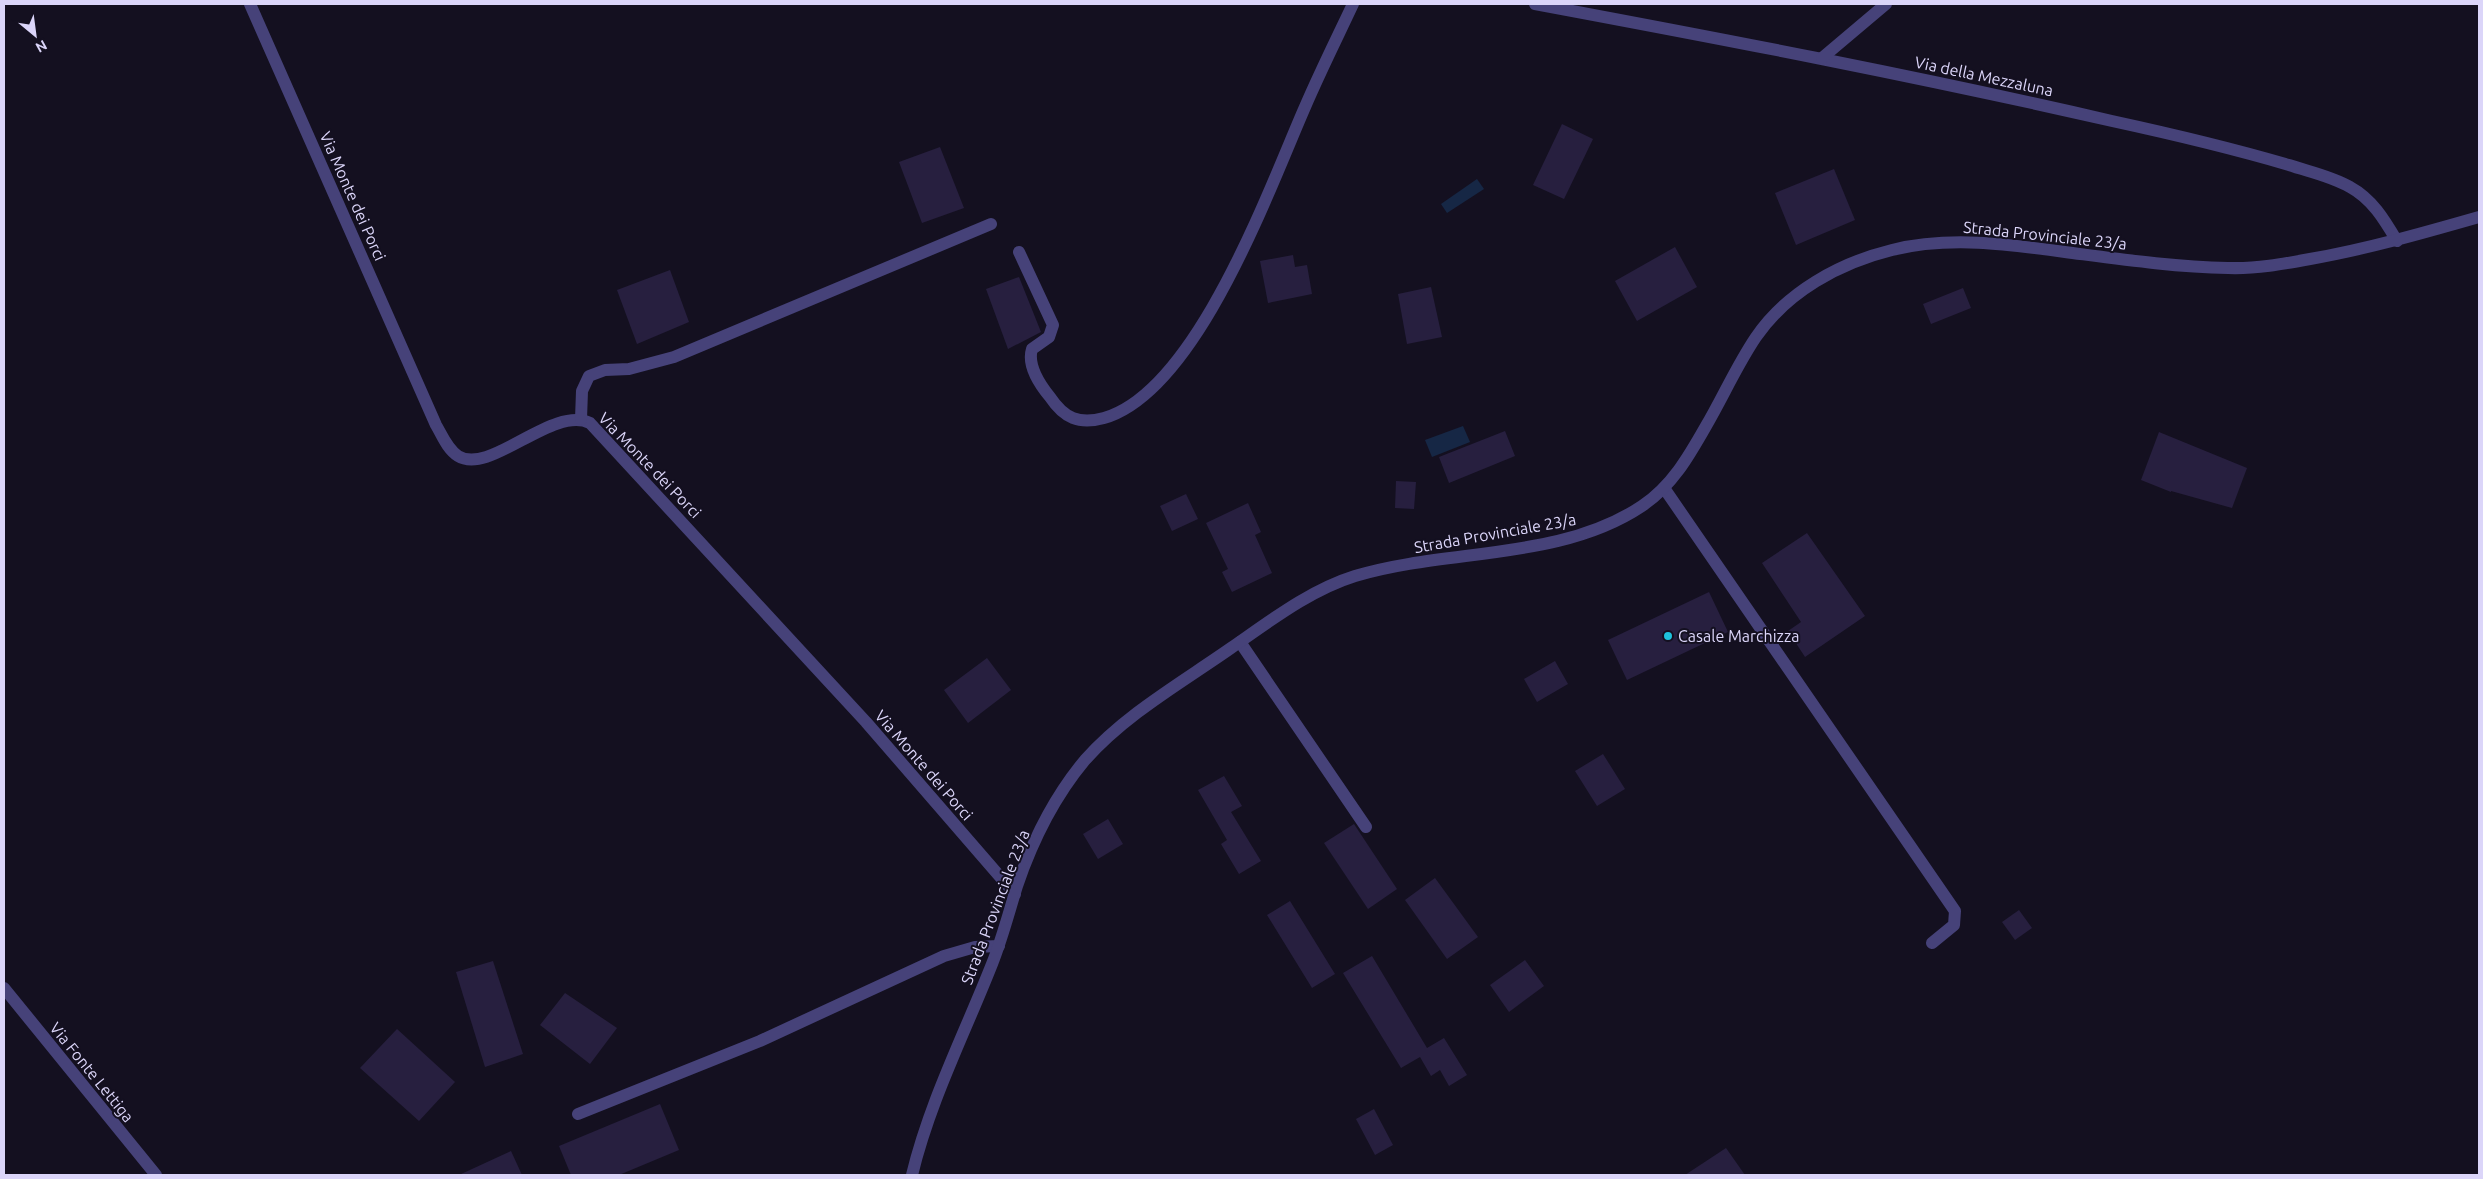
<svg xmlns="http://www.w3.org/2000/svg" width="2483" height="1179" viewBox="0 0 2483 1179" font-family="Ubuntu,sans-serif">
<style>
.water{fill:#162745}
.building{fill:#271f3f}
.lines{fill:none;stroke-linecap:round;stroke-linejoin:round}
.minor{stroke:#464279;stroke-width:12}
.poi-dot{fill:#1ec2dc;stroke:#141020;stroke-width:2}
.labels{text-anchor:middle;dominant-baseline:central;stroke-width:4;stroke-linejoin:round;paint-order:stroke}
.street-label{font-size:16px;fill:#dbd5f9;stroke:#141020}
.poi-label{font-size:16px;fill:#dbd5f9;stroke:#141020;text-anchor:start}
</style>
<rect width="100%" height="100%" fill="#141020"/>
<g class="water">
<path d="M1477,179l7,10 -37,24 -6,-9z"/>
<path d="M1463,426l7,16 -38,15 -7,-17z"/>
</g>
<g class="building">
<path d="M1562,124l31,15 -29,60 -31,-14z"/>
<path d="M940,147l24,61 -42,15 -23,-61z"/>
<path d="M1834,169l21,51 -59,25 -21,-52z"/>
<path d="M1675,247l22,40 -60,34 -22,-40z"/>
<path d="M1293,255l2,12 12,-2 5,29 -44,9 -8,-42z"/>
<path d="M670,270l19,52 -52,22 -20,-54z"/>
<path d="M1019,277l22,55 -33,17 -22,-60z"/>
<path d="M1431,287l11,50 -35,7 -9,-50z"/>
<path d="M1963,288l8,20 -40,16 -8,-20z"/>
<path d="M1505,431l10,25 -66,27 -10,-26z"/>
<path d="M2159,432l88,36 -15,40 -61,-17v1l-30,-12z"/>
<path d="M1396,481l20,1 -2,27 -19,-1z"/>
<path d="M1186,494l12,25 -26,12 -12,-25z"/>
<path d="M1248,503l13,29 -6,3 17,38 -40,19 -10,-20 6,-3 -22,-46z"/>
<path d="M1807,533l58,83 -60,41 -17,-26 13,-9 -39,-59z"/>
<path d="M1709,592l19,40 -101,48 -19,-40z"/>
<path d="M987,658l24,32 -43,33 -24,-33z"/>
<path d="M1555,661l13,23 -31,18 -13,-23z"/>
<path d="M1603,754l22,35 -28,17 -22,-35z"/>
<path d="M1224,776l18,30 -11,6 30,49 -22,13 -18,-30 6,-4 -29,-50z"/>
<path d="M1108,819l15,25 -25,15 -15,-25z"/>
<path d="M1354,824l43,65 -29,20 -44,-66z"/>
<path d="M1435,878l43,59 -31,22 -42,-59z"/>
<path d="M1290,901l45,73 -23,14 -45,-73z"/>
<path d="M2019,910l13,18 -17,12 -13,-18z"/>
<path d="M1372,956l55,92 17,-10 23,37 -18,11 -9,-16 -9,6 -11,-19 -19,11 -58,-95z"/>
<path d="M1525,960l19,26 -35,26 -19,-27z"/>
<path d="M493,961l30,93 -38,13 -29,-95z"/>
<path d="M565,993l52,35 -27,36 -50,-39z"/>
<path d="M397,1029l58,53 -36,39 -59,-53z"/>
<path d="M660,1104l19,46 -60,25h-48l-12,-29z"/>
<path d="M1374,1109l19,36 -18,10 -19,-36z"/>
<path d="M1726,1148l19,27h-60z"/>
<path d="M511,1151l11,24h-63z"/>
</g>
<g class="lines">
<g class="minor">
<path d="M250,4l186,421c6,10 11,24 22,31 32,20 94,-51 132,-33l276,299 149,172"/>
<path d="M1535,4c193,36 386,73 577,117 60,13 119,27 177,44 21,7 42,11 61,22 22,12 34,32 47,54"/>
<path d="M1822,58l64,-54"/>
<path d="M1019,252l34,73 -4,12 -17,12c-5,16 8,36 18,48 14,21 29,28 54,21 93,-27 165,-229 201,-311 15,-35 32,-69 48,-103"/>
<path d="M581,419l1,-28 7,-15 16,-6 24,-1 45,-12 317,-133"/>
<path d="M1664,488l291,423 -1,14 -22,18"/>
<path d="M1240,642l126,185"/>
<path d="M4,988l152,187"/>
<path d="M578,1114l182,-73 184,-85 31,-9 24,-1"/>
<path d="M912,1175c18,-74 52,-140 80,-211 10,-25 17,-52 25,-78 15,-44 38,-90 68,-126 41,-46 96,-77 146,-112 39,-27 79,-58 124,-72 93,-28 205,-15 287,-70 30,-20 47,-50 64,-80 17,-29 31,-61 50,-89 31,-45 83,-74 136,-87 57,-14 115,-6 173,2 54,7 109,15 163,16 28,1 55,-4 82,-9 57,-10 113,-26 169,-42"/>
</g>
</g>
<circle class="poi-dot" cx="1668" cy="636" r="5"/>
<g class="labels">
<g class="street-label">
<text transform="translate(1984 76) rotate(12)">Via della Mezzaluna</text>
<text transform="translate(353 196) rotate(66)">Via Monte dei Porci</text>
<text transform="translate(2045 235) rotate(6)">Strada Provinciale 23/a</text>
<text transform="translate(650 465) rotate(46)">Via Monte dei Porci</text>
<text transform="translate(1495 533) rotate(-10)">Strada Provinciale 23/a</text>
<text transform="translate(924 765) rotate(49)">Via Monte dei Porci</text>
<text transform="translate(995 907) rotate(-69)">Strada Provinciale 23/a</text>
<text transform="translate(92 1072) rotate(51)">Via Fonte Lettiga</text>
</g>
<g class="poi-label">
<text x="1678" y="636">Casale Marchizza</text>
</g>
</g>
<rect width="2483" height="1179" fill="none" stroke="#dbd5f9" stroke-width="10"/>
<g transform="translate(35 35) rotate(151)" stroke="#141020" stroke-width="4" paint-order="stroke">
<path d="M0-4L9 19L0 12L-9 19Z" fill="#dbd5f9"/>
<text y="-8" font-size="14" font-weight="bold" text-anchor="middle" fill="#dbd5f9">N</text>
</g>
</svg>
